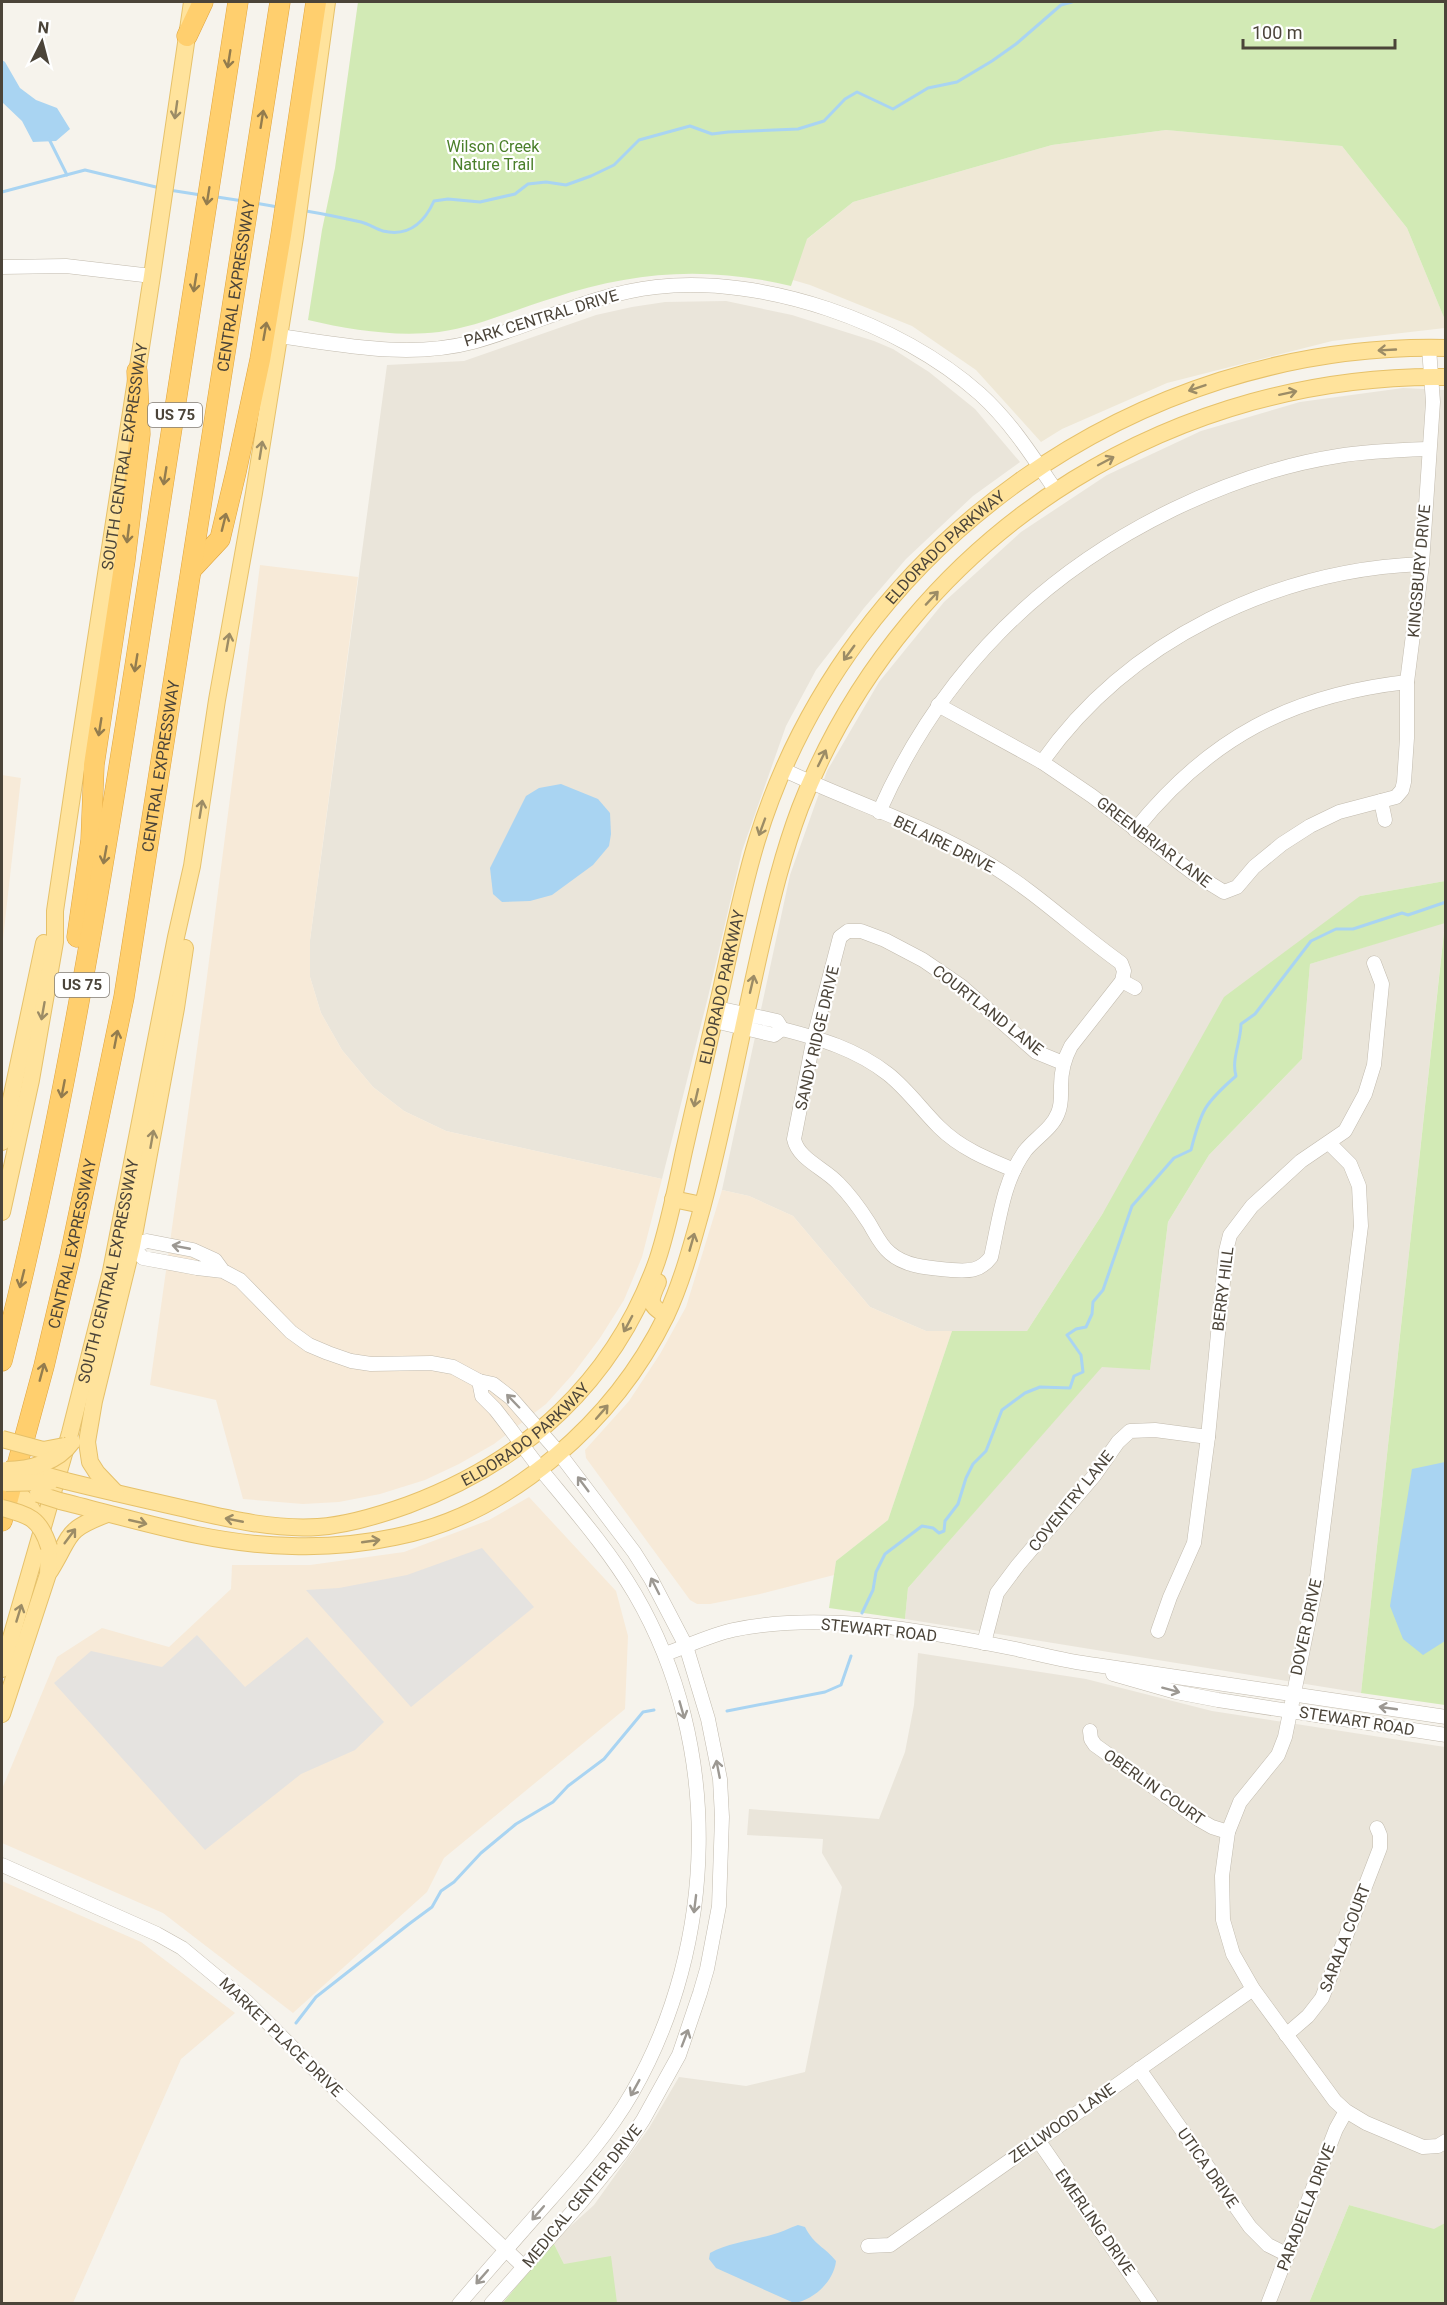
<svg xmlns="http://www.w3.org/2000/svg" width="1447" height="2305" viewBox="0 0 1447 2305" font-family="Roboto,sans-serif">
<style>
.residential{fill:#eae5da}
.commercial{fill:#f7ead8}
.education{fill:#efe8d6}
.green{fill:#d2eab5}
.parking{fill:#e5e3e0}
.water{fill:#a9d4f2}
.lines{fill:none;stroke-linecap:round;stroke-linejoin:round}
.stream{stroke:#a9d4f2;stroke-width:3}
.minor-casing{stroke:#c2bbae;stroke-width:15}
.major-casing{stroke:#e6c16a;stroke-width:18}
.highway-casing{stroke:#e0a43c;stroke-width:21}
.minor{stroke:#fff;stroke-width:14}
.major{stroke:#ffe39c;stroke-width:16}
.highway{stroke:#ffcf6e;stroke-width:20}
.major-bridge-casing{stroke:#e6c16a;stroke-width:18;stroke-linecap:butt}
.major-bridge{stroke:#ffe39c;stroke-width:16}
.oneway{stroke:#937c4e}
.oneway2{stroke:#9c8c66}
.oneway3{stroke:#9c9892}
.labels{text-anchor:middle;dominant-baseline:central;stroke-width:4.5;stroke-linejoin:round;paint-order:stroke}
.shield{fill:#fff;stroke:#817c74;stroke-width:1.5}
.shield-label{font-size:15px;font-weight:bold;fill:#4b4439}
.park-label{font-size:16px;fill:#4a7f2a;stroke:#fff}
.street-label{font-size:16px;fill:#4b4439;stroke:#fff}
</style>
<rect width="100%" height="100%" fill="#f6f3ec"/>
<g class="residential">
<path d="M726,301l66,14 82,26 19,8 36,23 46,37 45,53 -47,34 -67,63 -42,49 -48,62 -30,56 -44,125 -34,146 -46,182 -216,-48 -42,-20 -31,-24 -31,-37 -21,-37 -11,-36v-37l77,-575 77,-4 132,-46 36,-8 33,-5z"/>
<path d="M1403,388l42,2v491l-85,15 -257,317 -76,118h-101l-56,-24 -77,-91 -44,-20 -27,-6 68,-315 37,-104 52,-89 65,-80 77,-70 86,-57 94,-44 99,-29z"/>
<path d="M1445,922l-84,771 -456,-74 3,-31 194,-222 48,4 18,-148 41,-67 93,-96 8,-95z"/>
<path d="M918,1653l168,26 126,32 233,36v476l-11,7 -85,-25 -40,98h-692l-53,-39 -11,-22 41,-37 55,-77 30,-51 67,9 59,-14 37,-185 -20,-34 1,-14 -76,-4 2,-26 130,10 26,-67 9,-47z"/>
</g>
<g class="commercial">
<path d="M260,565l98,12 -48,363v37l11,36 21,37 31,37 31,24 42,20 216,48 -20,78 -18,43 -24,38 -27,36 -27,30 -52,40 -35,20 -34,16 -45,14 -41,8 -36,2 -60,-5 -27,-99 -66,-15 55,-393z"/>
<path d="M2,775l19,3 -19,170z"/>
<path d="M722,1190l27,6 44,20 77,91 56,24h26l-64,189 -52,41 -2,14 -74,19 -50,10h-13l-7,-4 -104,-142 -1,-8 44,-49 31,-47 26,-47z"/>
<path d="M529,1497l87,94 12,45 -3,73 -181,149 -17,34 -134,121 -130,-100 -161,-70v-54l55,-132 45,-29 67,19 62,-58 1,-24h78l94,-13 85,-32z"/>
<path d="M2,1881l139,61 94,71 -54,46 -108,244h-71z"/>
</g>
<path class="education" d="M1166,130l176,16 65,82 38,92v8l-113,13 -165,42 -105,46 -21,13 -65,-72 -64,-44 -102,-41 -24,-7 9,-29 58,-47 199,-57z"/>
<g class="green">
<path d="M358,2h1087v318l-38,-92 -65,-82 -176,-16 -114,15 -199,57 -46,37 -16,47c-84,-20 -156,-15 -238,12 -37,11 -75,29 -114,34 -44,5 -88,-2 -131,-12l14,-90 13,-62z"/>
<path d="M1445,881v824l-84,-12 84,-770 -135,41 -8,95 -93,96 -41,67 -18,148 -48,-3 -194,221 -3,31 -76,-11 7,-47 52,-41 64,-189h75l76,-118 121,-216 136,-101z"/>
<path d="M1349,2205l85,24 11,-6v80h-136z"/>
<path d="M553,2242l11,22 47,-8 6,47 -115,1z"/>
</g>
<g class="parking">
<path d="M482,1548l52,59 -123,100 -105,-117 33,-2 68,-13z"/>
<path d="M197,1635l48,52 62,-50 77,85 -29,28 -54,24 -96,76 -151,-167 37,-32 71,16z"/>
</g>
<g class="water">
<path d="M2,60l3,2 15,26 16,12 21,8 13,21 -14,12 -23,1 -11,-21 -20,-19z"/>
<path d="M561,784l37,15 12,14 1,21 -2,12 -16,19 -41,30 -22,6 -28,1 -9,-8 -3,-26 36,-72 13,-8z"/>
<path d="M1445,1462v179l-22,14 -20,-16 -13,-33 22,-137z"/>
<path d="M798,2225l7,2c9,18 20,20 31,34 -2,20 -22,39 -42,42l-78,-35 -7,-9 1,-6c19,-10 40,-12 61,-18 9,-2 18,-7 27,-10z"/>
</g>
<g class="lines">
<g class="stream">
<path d="M49,139l18,36"/>
<path d="M169,190l32,5"/>
<path d="M2,192l83,-22 75,18"/>
<path d="M217,197l26,4"/>
<path d="M255,203l23,4"/>
<path d="M306,211c18,3 37,7 55,11 8,2 15,7 22,9 25,6 41,-8 51,-30l14,-2 32,3 35,-8 13,-10 18,-2 20,3 25,-9 23,-11 25,-25 51,-14 22,8 16,-2 70,-3 26,-8 21,-22 12,-7 36,17 35,-21 29,-6 35,-21 24,-17 45,-39 11,-3"/>
<path d="M862,1613l11,-23 3,-18 9,-18 37,-28 11,2 6,5 5,-2 1,-10 13,-17 8,-26 7,-14 13,-13 16,-41 23,-17 15,-6 30,1 4,-12 9,-4 -2,-17 -14,-20 9,-6 10,-2 6,-13 1,-12 10,-12 29,-84 42,-48 17,-8c10,-40 14,-47 45,-74 -5,-17 5,-34 5,-52l14,-10 56,-73 25,-12h17l49,-16 6,2 38,-13"/>
<path d="M727,1711l98,-19 16,-7 10,-29"/>
<path d="M296,2023l20,-26 93,-73 23,-17 9,-16 13,-9 27,-29 35,-29 37,-22 15,-16 36,-27 39,-47 11,-2"/>
</g>
<g class="minor-casing">
<g id="minor">
<path d="M2,267l64,-1 86,10"/>
<path d="M279,336c64,9 130,23 194,6 62,-17 119,-48 183,-55 108,-12 243,35 324,107 31,28 53,63 76,97"/>
<path d="M938,705l104,57 50,34 101,77 31,19 13,-5 17,-20 28,-23 28,-18 29,-14 57,-15 6,-7 2,-8 3,-44v-56l15,-118 11,-162 -4,-54"/>
<path d="M1042,762c86,-122 233,-192 380,-198"/>
<path d="M784,770c68,32 141,55 205,94 47,28 87,67 132,99l3,8 -2,10 -51,65c-7,13 -10,25 -10,40 0,9 1,18 -3,27 -6,16 -23,25 -33,38 -22,30 -26,71 -34,106 -11,15 -23,14 -40,13 -21,-2 -45,-3 -61,-17 -9,-7 -15,-20 -21,-30 -9,-14 -19,-28 -31,-40 -14,-15 -40,-24 -44,-44l20,-102 26,-100 8,-6h13l24,9 38,20 38,26 75,66 27,11"/>
<path d="M1381,801l4,19"/>
<path d="M879,812c61,-138 159,-237 295,-303 52,-25 106,-44 164,-53 29,-5 60,-6 90,-7"/>
<path d="M1135,830c74,-92 156,-135 272,-148"/>
<path d="M1122,981l13,7"/>
<path d="M714,1021l60,14 8,-6 -5,-8 -60,-13"/>
<path d="M782,1029c39,10 74,20 106,45 19,15 33,35 51,53 21,21 48,32 75,43"/>
<path d="M1329,1143l21,21 9,22 2,40 -45,359 -31,152 -7,18 -38,47 -12,30 -6,44 1,44 10,34 20,35 82,112 11,10 20,12 57,24 15,-1 8,-5"/>
<path d="M223,1271l-8,-11 -22,-10 -46,-9 -15,5 11,12 54,10 26,3 17,9 51,52 18,13 19,8 23,8 20,3 60,-1 22,4 26,14 14,3 18,14 48,55 75,99 17,27 35,67 22,73 12,60 2,38 -3,89 -12,63 -7,24 -21,62 -36,65 -22,33 -39,48 -91,103"/>
<path d="M1158,1631l12,-34 24,-54 14,-106 18,-186 4,-16 22,-29 49,-45 44,-30 20,-37 9,-29 8,-81 -8,-21"/>
<path d="M984,1643l13,-50 21,-28 76,-89 24,-34 12,-11 25,-1 53,7"/>
<path d="M665,1654c23,-8 45,-19 68,-24 91,-19 193,1 283,19 27,6 53,13 80,16 117,17 233,35 350,52"/>
<path d="M1113,1674l63,18 42,8 228,35"/>
<path d="M1090,1731l1,8 4,6 103,74 14,8 16,5"/>
<path d="M2,1865l155,69 25,14 65,54 68,68 208,196"/>
<path d="M1286,2035l22,-19 14,-18 58,-150v-13l-3,-7"/>
<path d="M1139,2069l111,158 18,18 20,10"/>
<path d="M1038,2140l113,164"/>
<path d="M868,2246l22,-1 363,-256"/>
<path d="M459,2304c29,-34 59,-68 88,-101 31,-35 62,-70 85,-110 86,-150 91,-348 3,-499 -26,-44 -61,-84 -93,-123 -16,-20 -31,-42 -47,-62l-13,-13 -3,-15"/>
<path d="M1268,2304l68,-175 10,-18"/>
</g>
</g>
<g class="major-casing">
<g id="major">
<path d="M2,1142l42,-199"/>
<path d="M673,1199l29,6"/>
<path id="s1" d="M2,1212l29,-132 24,-138v-31l24,-162 73,-473 40,-274"/>
<path d="M658,1282c-8,18 -11,23 8,33"/>
<path id="s2" d="M66,1481c40,10 80,19 120,28 43,10 88,21 132,18 31,-2 62,-12 90,-22 118,-44 206,-124 249,-244 12,-36 19,-73 27,-110 12,-54 25,-107 37,-161 11,-50 21,-101 36,-150 91,-295 381,-499 689,-492"/>
<path d="M14,1488l15,16 12,22"/>
<path d="M116,1493l-19,-20 -7,-11 -3,-20 7,-41 38,-155 44,-238 9,-60"/>
<path d="M60,1501c76,19 153,44 232,45 34,1 70,-2 103,-9 116,-23 220,-117 271,-221 16,-34 26,-72 36,-108 23,-86 39,-175 59,-262 11,-47 22,-93 39,-138 52,-135 150,-252 273,-328 112,-69 241,-105 373,-103"/>
<path d="M50,1571c23,-37 13,-40 57,-57"/>
<path id="s3" d="M2,1669l68,-236 41,-162 65,-334 16,-71 25,-166 37,-207 41,-256 32,-235"/>
<path d="M2,1714l46,-140 1,-27"/>
</g>
</g>
<g class="highway-casing">
<g id="highway">
<path d="M187,36l16,-34"/>
<path d="M192,569l28,-30 16,-67 24,-112 21,-125 35,-233"/>
<path d="M77,937l14,-97 3,-75 31,-205 15,-126 -3,-63"/>
<path d="M2,1361c59,-233 98,-471 135,-708 34,-217 68,-434 101,-651"/>
<path id="s4" d="M2,1521l42,-155 26,-110 54,-259 156,-995"/>
</g>
</g>
<use href="#minor" class="minor"/>
<use href="#major" class="major"/>
<use href="#highway" class="highway"/>
<g class="major-bridge-casing">
<g id="major-bridge">
<path d="M2,1439l41,11 21,-4"/>
<path d="M23,1469l43,12"/>
<path d="M6,1470c24,0 52,-8 66,-28"/>
<path d="M6,1483l44,-1"/>
<path d="M38,1494l22,7"/>
<path d="M2,1508c27,7 38,10 47,39"/>
</g>
</g>
<use href="#major-bridge" class="major-bridge"/>
</g>
<defs><path id="oneway-shaft" d="M-6 0H5M1.5-3L5.5 0L1.5 3" fill="none" stroke-width="1.6" stroke-linecap="round" stroke-linejoin="round" transform="scale(1.5)"/></defs>
<g class="oneway">
<use href="#oneway-shaft" transform="translate(229 59) rotate(99)"/>
<use href="#oneway-shaft" transform="translate(262 119) rotate(-81)"/>
<use href="#oneway-shaft" transform="translate(208 196) rotate(99)"/>
<use href="#oneway-shaft" transform="translate(195 283) rotate(99)"/>
<use href="#oneway-shaft" transform="translate(265 331) rotate(-80)"/>
<use href="#oneway-shaft" transform="translate(165 476) rotate(99)"/>
<use href="#oneway-shaft" transform="translate(224 522) rotate(-76)"/>
<use href="#oneway-shaft" transform="translate(128 534) rotate(97)"/>
<use href="#oneway-shaft" transform="translate(136 663) rotate(99)"/>
<use href="#oneway-shaft" transform="translate(100 727) rotate(99)"/>
<use href="#oneway-shaft" transform="translate(105 855) rotate(100)"/>
<use href="#oneway-shaft" transform="translate(116 1039) rotate(-79)"/>
<use href="#oneway-shaft" transform="translate(63 1089) rotate(101)"/>
<use href="#oneway-shaft" transform="translate(22 1279) rotate(104)"/>
<use href="#oneway-shaft" transform="translate(42 1372) rotate(-75)"/>
</g>
<g class="oneway2">
<use href="#oneway-shaft" transform="translate(176 110) rotate(98)"/>
<use href="#oneway-shaft" transform="translate(1387 350) rotate(177)"/>
<use href="#oneway-shaft" transform="translate(1197 388) rotate(161)"/>
<use href="#oneway-shaft" transform="translate(1288 393) rotate(-12)"/>
<use href="#oneway-shaft" transform="translate(261 450) rotate(-81)"/>
<use href="#oneway-shaft" transform="translate(1106 461) rotate(-28)"/>
<use href="#oneway-shaft" transform="translate(932 598) rotate(-47)"/>
<use href="#oneway-shaft" transform="translate(228 642) rotate(-80)"/>
<use href="#oneway-shaft" transform="translate(849 653) rotate(126)"/>
<use href="#oneway-shaft" transform="translate(822 758) rotate(-64)"/>
<use href="#oneway-shaft" transform="translate(201 809) rotate(-81)"/>
<use href="#oneway-shaft" transform="translate(762 827) rotate(110)"/>
<use href="#oneway-shaft" transform="translate(752 984) rotate(-77)"/>
<use href="#oneway-shaft" transform="translate(43 1011) rotate(100)"/>
<use href="#oneway-shaft" transform="translate(696 1098) rotate(103)"/>
<use href="#oneway-shaft" transform="translate(152 1139) rotate(-80)"/>
<use href="#oneway-shaft" transform="translate(692 1242) rotate(-74)"/>
<use href="#oneway-shaft" transform="translate(628 1324) rotate(118)"/>
<use href="#oneway-shaft" transform="translate(602 1412) rotate(-49)"/>
<use href="#oneway-shaft" transform="translate(234 1520) rotate(-169)"/>
<use href="#oneway-shaft" transform="translate(138 1522) rotate(13)"/>
<use href="#oneway-shaft" transform="translate(70 1536) rotate(-53)"/>
<use href="#oneway-shaft" transform="translate(371 1541) rotate(-8)"/>
<use href="#oneway-shaft" transform="translate(19 1613) rotate(-73)"/>
</g>
<g class="oneway3">
<use href="#oneway-shaft" transform="translate(181 1247) rotate(-169)"/>
<use href="#oneway-shaft" transform="translate(513 1401) rotate(-134)"/>
<use href="#oneway-shaft" transform="translate(583 1484) rotate(-127)"/>
<use href="#oneway-shaft" transform="translate(655 1586) rotate(-117)"/>
<use href="#oneway-shaft" transform="translate(1171 1690) rotate(15)"/>
<use href="#oneway-shaft" transform="translate(1388 1708) rotate(-172)"/>
<use href="#oneway-shaft" transform="translate(682 1710) rotate(74)"/>
<use href="#oneway-shaft" transform="translate(718 1769) rotate(-101)"/>
<use href="#oneway-shaft" transform="translate(695 1904) rotate(97)"/>
<use href="#oneway-shaft" transform="translate(685 2038) rotate(-69)"/>
<use href="#oneway-shaft" transform="translate(635 2088) rotate(119)"/>
<use href="#oneway-shaft" transform="translate(538 2213) rotate(131)"/>
<use href="#oneway-shaft" transform="translate(482 2277) rotate(131)"/>
</g>
<g class="labels">
<g class="shield">
<rect x="148" y="403" width="54" height="24" rx="4.5"/>
<rect x="55" y="973" width="54" height="24" rx="4.5"/>
</g>
<g class="shield-label">
<text x="175" y="415">US 75</text>
<text x="82" y="985">US 75</text>
</g>
<g class="park-label">
<text x="493" y="146">Wilson Creek<tspan x="493" dy="18">Nature Trail</tspan></text>
</g>
<g class="street-label">
<text stroke="none"><textPath href="#s4" startOffset="1258">CENTRAL EXPRESSWAY</textPath></text>
<text transform="translate(541 318) rotate(-17)">PARK CENTRAL DRIVE</text>
<text stroke="none"><textPath href="#s1" startOffset="766">SOUTH CENTRAL EXPRESSWAY</textPath></text>
<text stroke="none"><textPath href="#s2" startOffset="1496">ELDORADO PARKWAY</textPath></text>
<text transform="translate(1419 571) rotate(-85)">KINGSBURY DRIVE</text>
<text stroke="none"><textPath href="#s4" startOffset="772">CENTRAL EXPRESSWAY</textPath></text>
<text transform="translate(1154 842) rotate(37)">GREENBRIAR LANE</text>
<text transform="translate(944 844) rotate(26)">BELAIRE DRIVE</text>
<text stroke="none"><textPath href="#s2" startOffset="992">ELDORADO PARKWAY</textPath></text>
<text transform="translate(988 1010) rotate(38)">COURTLAND LANE</text>
<text transform="translate(817 1038) rotate(-77)">SANDY RIDGE DRIVE</text>
<text stroke="none"><textPath href="#s4" startOffset="286">CENTRAL EXPRESSWAY</textPath></text>
<text stroke="none"><textPath href="#s3" startOffset="412">SOUTH CENTRAL EXPRESSWAY</textPath></text>
<text transform="translate(1223 1289) rotate(-83)">BERRY HILL</text>
<text stroke="none"><textPath href="#s2" startOffset="488">ELDORADO PARKWAY</textPath></text>
<text transform="translate(1071 1501) rotate(-51)">COVENTRY LANE</text>
<text transform="translate(1306 1627) rotate(-78)">DOVER DRIVE</text>
<text transform="translate(879 1630) rotate(6)">STEWART ROAD</text>
<text transform="translate(1357 1721) rotate(9)">STEWART ROAD</text>
<text transform="translate(1154 1787) rotate(35)">OBERLIN COURT</text>
<text transform="translate(1345 1938) rotate(-69)">SARALA COURT</text>
<text transform="translate(281 2037) rotate(44)">MARKET PLACE DRIVE</text>
<text transform="translate(1062 2123) rotate(-35)">ZELLWOOD LANE</text>
<text transform="translate(1208 2168) rotate(55)">UTICA DRIVE</text>
<text transform="translate(582 2196) rotate(-51)">MEDICAL CENTER DRIVE</text>
<text transform="translate(1306 2207) rotate(-69)">PARADELLA DRIVE</text>
<text transform="translate(1095 2222) rotate(55)">EMERLING DRIVE</text>
</g>
</g>
<rect width="1447" height="2305" fill="none" stroke="#4b4439" stroke-width="6"/>
<g transform="translate(42 42) rotate(6)" stroke="#ffffff" stroke-width="4.5" paint-order="stroke">
<path d="M0-4.5L10 22L0 15L-10 22Z" fill="#4b4439"/>
<text y="-9" font-size="16" font-weight="bold" text-anchor="middle" fill="#4b4439">N</text>
</g>
<path d="M1243 39v9h152v-9" fill="none" stroke="#4b4439" stroke-width="3"/>
<text x="1252" y="39" font-size="18" fill="#4b4439" stroke="#ffffff" stroke-width="4.5" paint-order="stroke">100 m</text>
</svg>
